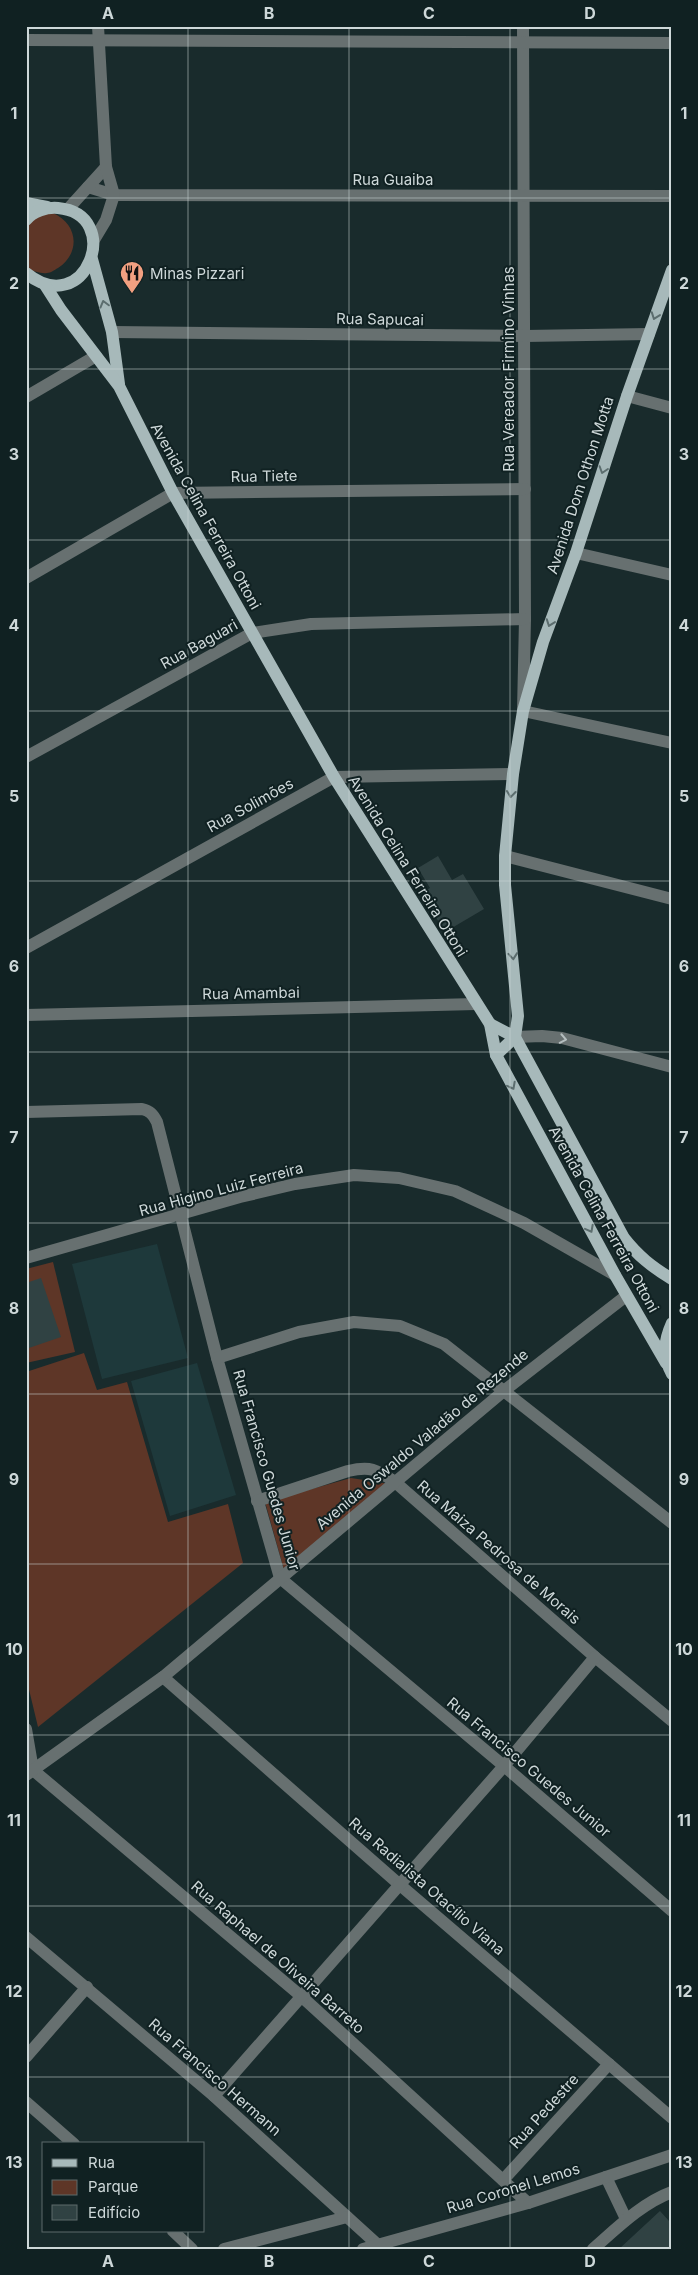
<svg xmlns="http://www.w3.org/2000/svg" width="698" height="2275" viewBox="0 0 698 2275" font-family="Inter,sans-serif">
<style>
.built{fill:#1e393b}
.green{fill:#5e3627}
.building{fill:#304243}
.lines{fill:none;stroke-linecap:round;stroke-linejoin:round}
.minor{stroke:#677070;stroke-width:12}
.major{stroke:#a7b9ba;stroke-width:12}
.oneway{stroke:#5c6d6e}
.oneway2{stroke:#b4bebf}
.grid{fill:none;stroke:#ced8d9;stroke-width:1;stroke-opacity:0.55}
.labels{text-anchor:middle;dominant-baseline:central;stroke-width:4;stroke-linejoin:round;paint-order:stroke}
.street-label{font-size:15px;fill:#ced8d9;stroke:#102122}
.poi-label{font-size:15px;fill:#ced8d9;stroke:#102122;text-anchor:start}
.neatline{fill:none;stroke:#ced8d9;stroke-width:2}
.grid-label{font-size:16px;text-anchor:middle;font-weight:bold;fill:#ced8d9}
</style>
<rect width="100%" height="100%" fill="#192b2c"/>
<g class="built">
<path d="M157,1244l31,114 -86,21 -30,-115z"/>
<path d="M197,1363l39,132 -66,21 -39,-135z"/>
</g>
<g class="green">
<path d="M53,213c25,11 28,40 5,55 -4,2 -7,5 -11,5 -6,1 -13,-2 -19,-4l-2,-1v-54z"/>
<path d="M53,1262l22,90 -49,11v-94z"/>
<path d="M84,1353l13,37 30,-8 41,140 60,-18 15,59 -205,164 -12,-50v-305z"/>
<path d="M351,1478l39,6 -106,86 -19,-68z"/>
</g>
<g class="building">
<path d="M438,856l14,24 11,-6 21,35 -39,23 -24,-39 9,-5 -12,-20z"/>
<path d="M41,1278l20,59 -35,12v-66z"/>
<path d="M660,2211l9,10 3,-3v31h-53z"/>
</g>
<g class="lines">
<g class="minor">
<path d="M523,26l2,593 -2,92 149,32"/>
<path d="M26,40l646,3"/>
<path d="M88,187l26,8 558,1"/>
<path d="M68,209l38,-42"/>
<path d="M94,240l12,-20 8,-25 -8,-28 -8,-141"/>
<path d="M112,332l413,4 124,-2"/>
<path d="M627,396l45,12"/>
<path d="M26,397l70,-41"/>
<path d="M576,553l96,22"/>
<path d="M26,578l147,-85 352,-4"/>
<path d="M26,757l226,-124 59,-9 214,-5"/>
<path d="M505,856l167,43"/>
<path d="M26,948l308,-171 179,-3"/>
<path d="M26,1015l450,-11"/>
<path d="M515,1037l27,-1 20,2 110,29"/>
<path d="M26,1112l116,-3c8,2 11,5 15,13l60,236 63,220 224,188 168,145"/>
<path d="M26,1258l214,-61 55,-13 59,-9 45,3 56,13 69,32 91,52"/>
<path d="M217,1358l82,-26 55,-10 46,4 44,18 228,179"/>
<path d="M257,1501l91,-30c22,-5 28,-2 47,11l200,175 77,64"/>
<path d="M163,1677l237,208 272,233"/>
<path d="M26,1729l7,41 268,226 227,207"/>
<path d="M26,1775l137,-98 342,-287 121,-94"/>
<path d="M26,1937l188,159 164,149"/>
<path d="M26,2057l61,-70"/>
<path d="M214,2096l290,-330 91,-109"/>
<path d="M26,2102l48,42"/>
<path d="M606,2177l20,42"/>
<path d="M503,2180l106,-116"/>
<path d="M173,2231l19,18"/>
<path d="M224,2249l123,-32"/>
<path d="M363,2249l165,-46 144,-48"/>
<path d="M593,2249c24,-21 49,-46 79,-57"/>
</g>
<g class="major">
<path d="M26,203l21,4"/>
<path d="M26,220c7,-9 21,-13 32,-12 67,6 28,114 -32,65"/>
<path d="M92,259l20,73 7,52"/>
<path d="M45,285l16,25 58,76 54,107 161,284 156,247 6,31 119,220 51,88"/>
<path d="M490,1024l25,13 109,201c14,18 28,29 48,41"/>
<path d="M496,1055l19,-18 3,-21 -13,-131v-29l8,-82 10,-63 20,-69 33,-89 51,-157 45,-126"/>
<path d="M672,1323c-8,18 -10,33 0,51"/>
</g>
</g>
<defs><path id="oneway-chevron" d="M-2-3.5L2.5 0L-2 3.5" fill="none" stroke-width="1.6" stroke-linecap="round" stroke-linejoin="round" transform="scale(1.25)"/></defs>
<g class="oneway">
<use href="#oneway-chevron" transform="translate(104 304) rotate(-105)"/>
<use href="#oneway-chevron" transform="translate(655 316) rotate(110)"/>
<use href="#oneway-chevron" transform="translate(603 470) rotate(108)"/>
<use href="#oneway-chevron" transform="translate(550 623) rotate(110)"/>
<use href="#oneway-chevron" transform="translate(511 794) rotate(96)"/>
<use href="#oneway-chevron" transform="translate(513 956) rotate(85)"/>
<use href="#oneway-chevron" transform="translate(512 1086) rotate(62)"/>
<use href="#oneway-chevron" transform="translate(590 1229) rotate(62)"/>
</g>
<use class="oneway2" href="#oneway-chevron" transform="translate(563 1039) rotate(11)"/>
<path class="grid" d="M188,26v2118M349,26v2223M510,26v2223M26,198h646M26,369h646M26,540h646M26,711h646M26,881h646M26,1052h646M26,1223h646M26,1394h646M26,1564h646M26,1735h646M26,1906h646M26,2077h646M188,2231v18"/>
<defs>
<g id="restaurant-pin" transform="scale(1.25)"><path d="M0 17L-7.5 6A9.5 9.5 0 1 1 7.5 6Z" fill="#f2a081" stroke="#102122"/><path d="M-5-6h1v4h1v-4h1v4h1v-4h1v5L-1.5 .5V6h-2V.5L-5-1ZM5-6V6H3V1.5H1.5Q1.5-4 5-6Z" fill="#111"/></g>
</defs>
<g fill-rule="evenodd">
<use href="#restaurant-pin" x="132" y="273"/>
</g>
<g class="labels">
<g class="street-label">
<text x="393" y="179">Rua Guaiba</text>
<text transform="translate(380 319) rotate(1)">Rua Sapucai</text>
<text transform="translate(508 369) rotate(-90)">Rua Vereador Firmino Vinhas</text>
<text transform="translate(264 476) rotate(-1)">Rua Tiete</text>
<text transform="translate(580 485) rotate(-72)">Avenida Dom Othon Motta</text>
<text transform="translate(206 516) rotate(61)">Avenida Celina Ferreira Ottoni</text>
<text transform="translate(199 644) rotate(-29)">Rua Baguari</text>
<text transform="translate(250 805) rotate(-29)">Rua Solimões</text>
<text transform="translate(408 866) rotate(58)">Avenida Celina Ferreira Ottoni</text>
<text transform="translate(251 993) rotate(-1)">Rua Amambai</text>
<text transform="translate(221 1189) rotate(-15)">Rua Higino Luiz Ferreira</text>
<text transform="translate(604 1219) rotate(61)">Avenida Celina Ferreira Ottoni</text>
<text transform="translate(422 1439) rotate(-40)">Avenida Oswaldo Valadão de Rezende</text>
<text transform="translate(267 1470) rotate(74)">Rua Francisco Guedes Junior</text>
<text transform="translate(499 1552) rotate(41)">Rua Maiza Pedrosa de Morais</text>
<text transform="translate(529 1767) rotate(40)">Rua Francisco Guedes Junior</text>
<text transform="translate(427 1886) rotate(41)">Rua Radialista Otacílio Viana</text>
<text transform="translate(278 1957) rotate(41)">Rua Raphael de Oliveira Barreto</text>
<text transform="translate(215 2077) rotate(41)">Rua Francisco Hermann</text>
<text transform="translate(544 2111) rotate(-48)">Rua Pedestre</text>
<text transform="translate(513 2188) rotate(-17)">Rua Coronel Lemos</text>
</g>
<g class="poi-label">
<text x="150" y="273">Minas Pizzari</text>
</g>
</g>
<rect width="698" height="2275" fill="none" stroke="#102122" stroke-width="55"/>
<rect x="42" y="2142" width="162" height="90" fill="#102122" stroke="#5c6a6b"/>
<rect x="52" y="2159" width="25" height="8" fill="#a7b9ba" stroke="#5c6a6b"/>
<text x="88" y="2168" font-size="15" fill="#ced8d9">Rua</text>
<rect x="52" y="2180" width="25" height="15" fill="#5e3627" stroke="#5c6a6b"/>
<text x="88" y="2192" font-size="15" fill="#ced8d9">Parque</text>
<rect x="52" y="2205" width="25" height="15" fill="#304243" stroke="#5c6a6b"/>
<text x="88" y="2218" font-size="15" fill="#ced8d9">Edifício</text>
<rect x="28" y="28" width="642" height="2220" class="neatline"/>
<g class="grid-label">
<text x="108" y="19">A</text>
<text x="269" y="19">B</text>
<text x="429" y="19">C</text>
<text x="590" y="19">D</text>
<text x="14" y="119">1</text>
<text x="684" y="119">1</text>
<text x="14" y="289">2</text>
<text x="684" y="289">2</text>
<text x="14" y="460">3</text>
<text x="684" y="460">3</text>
<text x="14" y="631">4</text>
<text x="684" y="631">4</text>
<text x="14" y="802">5</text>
<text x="684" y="802">5</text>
<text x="14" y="972">6</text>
<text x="684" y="972">6</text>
<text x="14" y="1143">7</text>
<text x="684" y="1143">7</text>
<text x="14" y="1314">8</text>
<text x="684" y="1314">8</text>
<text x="14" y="1485">9</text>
<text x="684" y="1485">9</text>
<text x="14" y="1655">10</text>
<text x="684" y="1655">10</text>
<text x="14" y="1826">11</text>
<text x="684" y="1826">11</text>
<text x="14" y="1997">12</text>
<text x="684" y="1997">12</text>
<text x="14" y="2168">13</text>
<text x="684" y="2168">13</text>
<text x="108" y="2267">A</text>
<text x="269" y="2267">B</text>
<text x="429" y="2267">C</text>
<text x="590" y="2267">D</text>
</g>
</svg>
